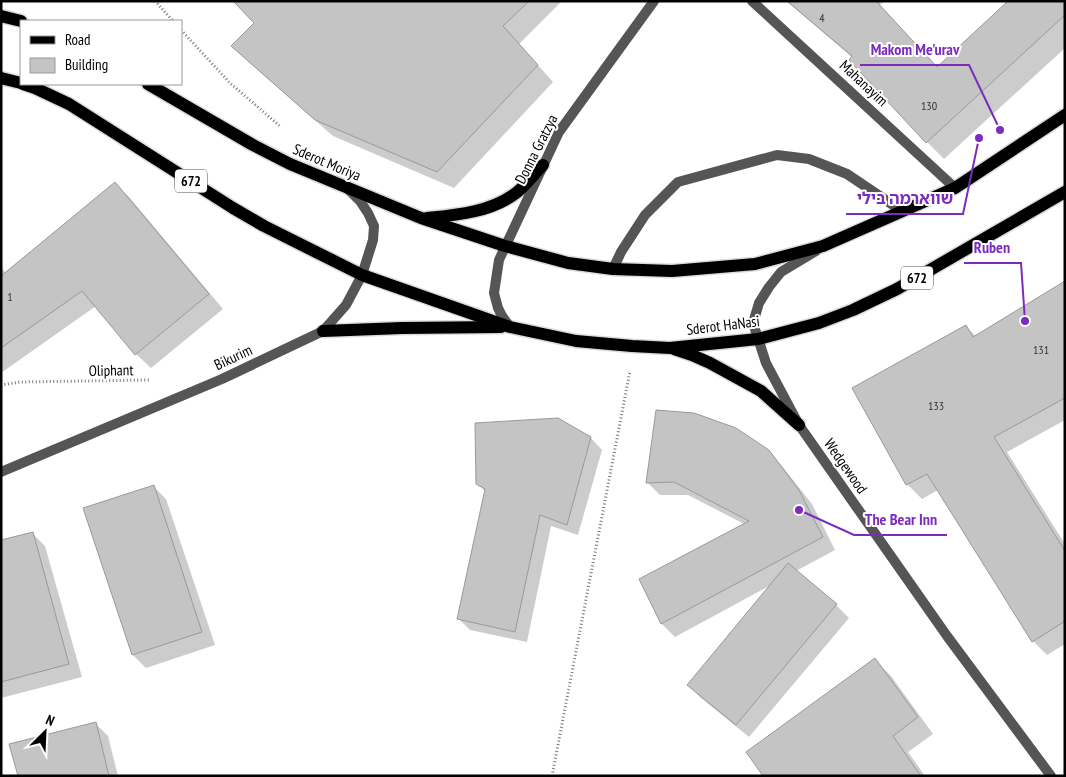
<svg xmlns="http://www.w3.org/2000/svg" width="1066" height="777" viewBox="0 0 1066 777" font-family="'PT Sans Narrow','Noto Sans Hebrew',sans-serif">
<style>
.shadow{fill:#0003}
.building{fill:#c4c4c4;stroke:#999}
.lines{fill:none;stroke-linecap:round;stroke-linejoin:round}
.primary-casing{stroke:#dbdbdb;stroke-width:15}
.path{stroke:#777;stroke-width:3;stroke-dasharray:1 2.5;stroke-linecap:butt}
.service{stroke:#555;stroke-width:10}
.minor{stroke:#555;stroke-width:10}
.tertiary{stroke:#555;stroke-width:10}
.primary{stroke:#000;stroke-width:12}
.labels{text-anchor:middle;dominant-baseline:central;stroke-width:4;stroke-linejoin:round;paint-order:stroke}
.number-label{font-size:12px;fill:#313131}
.shield{fill:#fff;stroke:#4c4c4c;stroke-width:1}
.shield-label{font-size:14px;font-weight:bold;fill:#000}
.street-label{font-size:15px;fill:#000;stroke:#fff}
.leader{fill:none;stroke:#7b2cbf;stroke-width:2}
.callout-dot{fill:#7b2cbf;stroke:#fff;stroke-width:2}
.callout-label{font-size:16px;text-anchor:middle;font-weight:bold;fill:#7b2cbf;stroke:#fff;stroke-width:4;stroke-linejoin:round;paint-order:stroke}
</style>
<rect width="100%" height="100%" fill="#fff"/>
<g class="shadow">
<path d="M235,1h327l-43,43 34,38 -99,106 -121,-52 -84,-74 -17,-16 24,-23z"/>
<path d="M786,1h97l-3,4 57,63 128,-67v47l-121,111 -17,-17 -74,-84z"/>
<path d="M115,184l15,14 93,111 -72,59 -15,-14 -40,-48 -95,67v-107l5,8z"/>
<path d="M1065,282v138l-58,32 58,92v100l-18,11 -14,-14 -95,-151 -16,9 -15,-15 -53,-95 112,-62 11,10z"/>
<path d="M591,438l11,12 -24,85 -27,-9 -24,116 -57,-12 -11,-11 27,-127 -9,-9z"/>
<path d="M768,451l13,14 31,39 23,46 -39,21 40,34 13,13 -100,119 -48,-39 -13,-13 85,-101 -98,53 -13,-13 -21,-44 105,-55 -58,-30h-28l-13,-13z"/>
<path d="M153,486l13,13 49,146 -69,23 -13,-13 -49,-147z"/>
<path d="M32,533l13,13 37,131 -81,21v-157z"/>
<path d="M875,660l16,16 42,58 -25,18 17,24h-160z"/>
<path d="M95,723l13,13 10,40h-99z"/>
</g>
<g class="building">
<path d="M233,1h296l-26,25 35,39 -101,107 -122,-52 -84,-74 23,-23z"/>
<path d="M787,1h89l61,66 71,-66h57v14l-139,128 -77,-83 3,-4z"/>
<path d="M115,182l94,112 -74,61 -53,-64 -81,57v-72z"/>
<path d="M1065,281v117l-71,39 71,114v70l-33,21 -105,-168 -21,11 -54,-97 114,-63 7,12z"/>
<path d="M656,410l38,3 42,15 33,22 30,40 24,47 -162,87 -22,-45 110,-58 -75,-39 -28,1z"/>
<path d="M558,418l33,19 -24,88 -27,-10 -25,117 -58,-13 28,-130 -9,-5 -1,-61z"/>
<path d="M154,485l48,147 -70,23 -49,-147z"/>
<path d="M33,532l36,132 -68,18v-142z"/>
<path d="M788,563l49,41 -101,121 -49,-40z"/>
<path d="M875,658l43,59 -25,19 28,40h-158l-17,-24z"/>
<path d="M96,722l13,54h-91l-9,-32z"/>
</g>
<g class="lines">
<g class="primary-casing">
<g id="primary">
<path d="M1,16l20,5"/>
<path d="M1,78l20,5"/>
<path d="M23,84l12,4 34,16 164,104 31,18 98,49 148,52 66,14 56,5 38,2 88,-9 61,-16 34,-13 44,-21 168,-97"/>
<path d="M148,84l105,61 37,19 131,54 84,28 63,17 45,6 59,2 83,-7 68,-18 132,-58 110,-73"/>
<path d="M427,218c30,-3 64,-6 89,-25 10,-8 18,-19 27,-28"/>
<path d="M323,331l79,-3 99,-1"/>
<path d="M674,349l18,6 18,8 51,28 38,34"/>
</g>
</g>
<g class="path">
<path d="M155,1l18,20"/>
<path d="M181,30l49,53 51,44"/>
<path d="M1,385l19,-3 129,-2"/>
<path d="M552,776l78,-405"/>
</g>
<path class="service" d="M613,269l8,-17 24,-37 33,-33 99,-27 32,4 38,15 55,37"/>
<g class="minor">
<path d="M752,1l203,187"/>
<path d="M510,327l-8,-11 -4,-8 -4,-15 5,-33 60,-128 95,-131"/>
<path d="M1,472l221,-93 101,-48 23,-26 16,-30 11,-35 1,-14 -6,-13 -8,-12 -12,-12"/>
</g>
<path class="tertiary" d="M816,251l-35,21 -12,15 -10,16 -6,20 13,40 33,62 148,211 104,140"/>
<use href="#primary" class="primary"/>
</g>
<g class="labels">
<g class="number-label">
<text x="822" y="17">4</text>
<text x="929" y="105">130</text>
<text x="10" y="296">1</text>
<text x="1041" y="349">131</text>
<text x="936" y="405">133</text>
</g>
<g class="shield">
<rect x="175" y="169.5" width="32" height="23" rx="4"/>
<rect x="901" y="266.5" width="32" height="23" rx="4"/>
</g>
<g class="shield-label">
<text x="191" y="181">672</text>
<text x="917" y="278">672</text>
</g>
<g class="street-label">
<text transform="translate(864 83) rotate(43)">Mahanayim</text>
<text transform="translate(536 149) rotate(-63)">Donna Gratzya</text>
<text transform="translate(327 162) rotate(23)">Sderot Moriya</text>
<text transform="translate(723 325) rotate(-7)">Sderot HaNasi</text>
<text transform="translate(233 357) rotate(-25)">Bikurim</text>
<text transform="translate(111 370) rotate(-1)">Oliphant</text>
<text transform="translate(846 466) rotate(55)">Wedgewood</text>
</g>
</g>
<path class="leader" d="M1000 130L969 65H860M979 138L963 214H846M1025 321L1021 263H964M799 510L854 535H947"/>
<g class="callout-dot">
<circle cx="1000" cy="130" r="5"/>
<circle cx="979" cy="138" r="5"/>
<circle cx="1025" cy="321" r="5"/>
<circle cx="799" cy="510" r="5"/>
</g>
<g class="callout-label">
<text x="915" y="55">Makom Me'urav</text>
<text x="905" y="204">שווארמה בילי</text>
<text x="992" y="253">Ruben</text>
<text x="901" y="525">The Bear Inn</text>
</g>
<rect width="1066" height="777" fill="none" stroke="#000000" stroke-width="5"/>
<rect x="20" y="20" width="162" height="65" fill="#ffffff" stroke="#999999"/>
<rect x="30" y="36" width="25" height="8" fill="#000000" stroke="#999999"/>
<text x="65" y="45" font-size="15" fill="#000000">Road</text>
<rect x="30" y="58" width="25" height="15" fill="#c4c4c4" stroke="#999999"/>
<text x="65" y="70" font-size="15" fill="#000000">Building</text>
<g transform="translate(45 732) rotate(24)" stroke="#ffffff" stroke-width="4" paint-order="stroke">
<path d="M0-4L9 19L0 12L-9 19Z" fill="#000000"/>
<text y="-8" font-size="14" font-weight="bold" text-anchor="middle" fill="#000000">N</text>
</g>
</svg>
